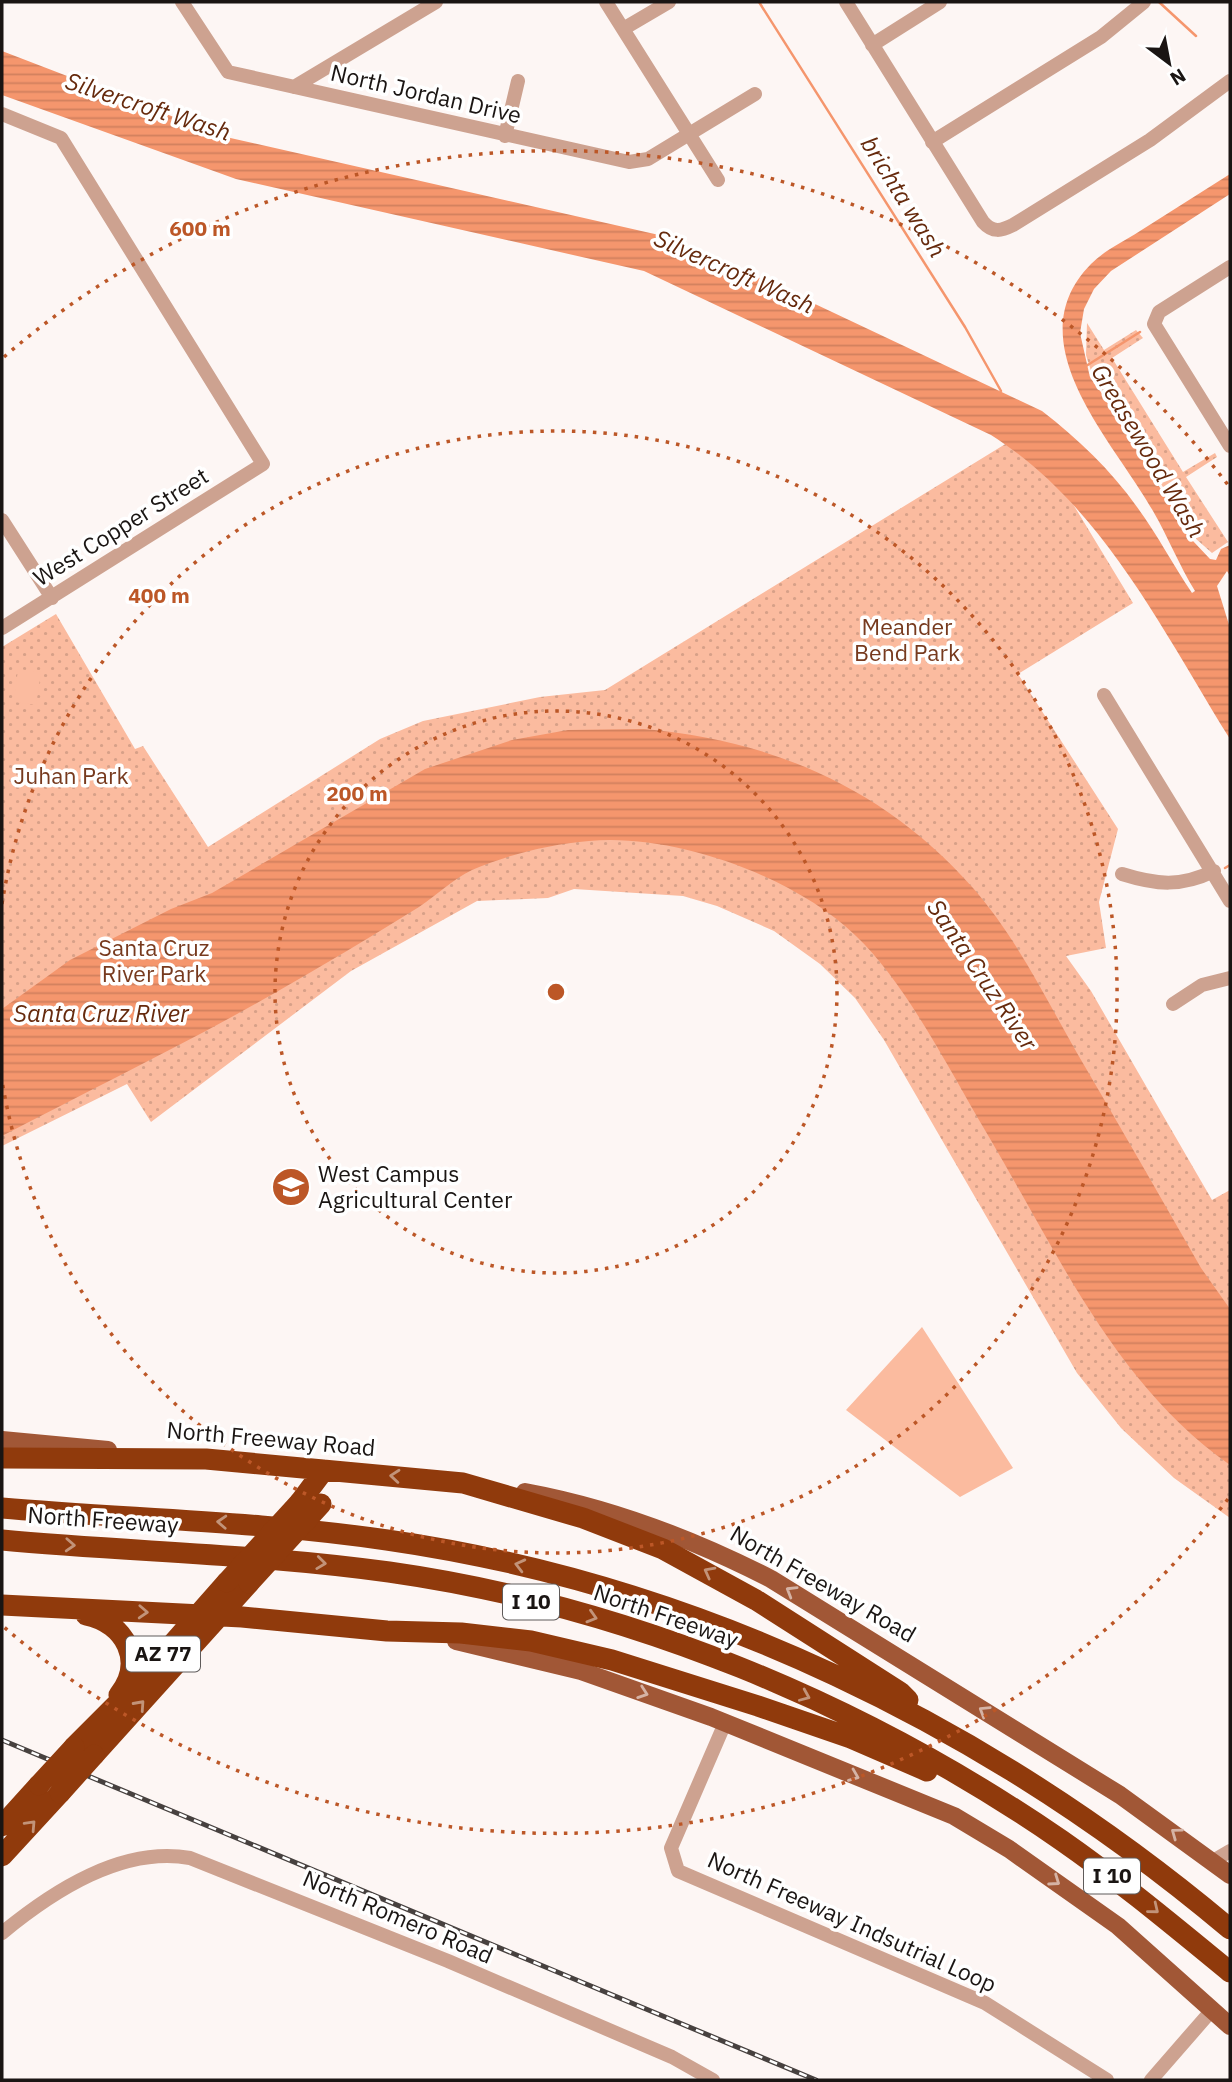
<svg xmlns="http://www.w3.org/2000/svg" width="1232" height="2082" viewBox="0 0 1232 2082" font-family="'IBM Plex Sans',sans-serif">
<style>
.park{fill:url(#park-dots)}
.garden{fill:#fbbb9f}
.water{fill:url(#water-rules)}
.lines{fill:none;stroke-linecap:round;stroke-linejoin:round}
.stream{stroke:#f5966d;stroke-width:2.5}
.minor{stroke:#cda290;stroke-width:14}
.major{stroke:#a15736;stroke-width:18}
.highway{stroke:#903a0c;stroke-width:21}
.rail-casing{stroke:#47413f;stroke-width:5}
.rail{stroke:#fff;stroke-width:2.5;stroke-dasharray:8;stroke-linecap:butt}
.highway-bridge{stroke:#903a0c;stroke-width:21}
.oneway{stroke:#c29379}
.oneway2{stroke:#d5b3a5}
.ring{fill:none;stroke:#bc5727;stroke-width:3.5;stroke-dasharray:3.5 7}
.labels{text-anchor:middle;stroke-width:7;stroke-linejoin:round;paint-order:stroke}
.shield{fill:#fff;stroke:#5f5b5a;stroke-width:2}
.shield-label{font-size:21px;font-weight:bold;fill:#1a1513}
.street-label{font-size:23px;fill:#1a1513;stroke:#fff}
.park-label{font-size:23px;fill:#773a1e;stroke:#fff}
.poi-label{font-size:23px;fill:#1a1513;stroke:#fff;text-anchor:start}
.water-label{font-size:24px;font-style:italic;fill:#662a0d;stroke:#fff}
.centre{fill:#bc5727;stroke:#fff;stroke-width:3.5}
.ring-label{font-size:21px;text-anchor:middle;font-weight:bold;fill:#bc5727;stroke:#fff;stroke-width:7;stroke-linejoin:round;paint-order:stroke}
</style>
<defs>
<pattern id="park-dots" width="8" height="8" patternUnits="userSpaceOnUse" patternTransform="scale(1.75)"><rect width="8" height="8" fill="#fbbb9f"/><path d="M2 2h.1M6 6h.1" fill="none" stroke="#d7a088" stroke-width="1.8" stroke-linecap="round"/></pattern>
<pattern id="water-rules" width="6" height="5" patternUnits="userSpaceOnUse" patternTransform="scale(1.75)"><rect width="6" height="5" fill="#f5966d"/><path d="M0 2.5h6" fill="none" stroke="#d1805e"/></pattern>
</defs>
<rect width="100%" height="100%" fill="#fdf6f4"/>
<!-- park -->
<path class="park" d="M 1087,323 L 1104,350 L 1136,330 L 1143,338 L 1112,358 L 1183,472 L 1215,453 L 1217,457 L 1186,477 L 1228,542 L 1212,553 L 1195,538 L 1092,374 L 1086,355 Z
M 1028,430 L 1133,603 L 1018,674 L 1118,829 L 1099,902 L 1106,948 L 1066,956 L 1091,991 L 1212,1200 L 1230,1190 L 1230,1518 L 1174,1478 L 1121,1428 L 1077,1373 L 884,1040 L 855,998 L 820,964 L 774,931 L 717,906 L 683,896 L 574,889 L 548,898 L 477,901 L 351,971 L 151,1122 L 127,1084 L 2,1146 L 2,647 L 56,614 L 135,749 L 143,746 L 208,847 L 380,739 L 423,721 L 540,697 L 605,690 Z"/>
<!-- garden -->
<path class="garden" d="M 18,669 L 41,672 L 36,705 L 14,702 Z
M 922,1327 L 1013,1468 L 960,1497 L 846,1410 Z"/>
<!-- water -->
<path class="water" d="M 2,51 L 226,137 L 659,235 L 707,253 L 1042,411 C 1078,439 1110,469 1137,507 C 1157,534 1173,565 1192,593 L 1195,591 C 1179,565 1168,537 1153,511 C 1114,441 1014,342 1091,264 C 1105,250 1123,242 1140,231 C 1170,212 1200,193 1230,174 L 1230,194 L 1111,271 L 1094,289 L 1084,309 L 1080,333 L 1089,373 L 1193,541 L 1210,559 L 1216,560 L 1221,549 L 1230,545 L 1230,576 L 1227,571 L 1217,586 L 1230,628 L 1230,739 C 1162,630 1102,505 991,435 L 644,271 L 236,179 L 2,95 Z
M 644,729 C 773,740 886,789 973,888 C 1016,937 1045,997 1077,1053 C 1119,1125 1160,1196 1201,1268 L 1230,1309 L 1230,1465 C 1116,1385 1058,1254 989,1137 C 952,1075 907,984 856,936 C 794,876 674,833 589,841 C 550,844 507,855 472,870 C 453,879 436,896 419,907 C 371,937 322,966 273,994 C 185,1044 92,1089 2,1136 L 2,1009 L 70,960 L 171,909 L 212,893 L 425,769 L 512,740 L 568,730 Z"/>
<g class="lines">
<!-- stream -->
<path class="stream" d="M 759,2 L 965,327 L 1001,391
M 1159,2 L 1196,36
M 1086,366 L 1140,332
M 1225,868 L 1230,865"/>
<!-- minor -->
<path class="minor" d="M 182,2 L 228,72 L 629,162 L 648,159 L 755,94
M 606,2 L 718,180
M 846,2 L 983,222 C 993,233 1001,231 1013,225 L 1150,140 L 1230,81
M 623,29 L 669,2
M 872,45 L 940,2
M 294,87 L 436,2
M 2,114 L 61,138 L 263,464 L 2,628
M 505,136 L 518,81
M 932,142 L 1101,37 L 1144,2
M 1230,267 L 1159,312 L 1154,324 L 1230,446
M 2,520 L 52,598
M 1104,695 L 1230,901
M 1122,874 C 1157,885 1181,887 1214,871
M 1173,1004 L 1202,985 L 1230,978
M 725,1723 L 671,1848 L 678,1871 L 985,2003 L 1107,2080
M 1213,1861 L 1230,1851
M 2,1933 C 53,1891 122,1846 190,1858 L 448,1961 L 672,2057 L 713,2080
M 1151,2080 L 1212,2010"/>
<!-- major -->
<path class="major" d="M 2,1440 L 108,1450
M 525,1492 C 612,1508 693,1539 771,1579 L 1120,1795 L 1230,1875
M 456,1641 L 581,1671 L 711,1717 L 954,1816 L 1009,1849 L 1118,1926 L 1230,2026"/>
<!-- highway -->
<path class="highway" d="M 2,1458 L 206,1459 L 463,1483 L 583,1518 L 663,1549 L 756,1600 L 900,1692 L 908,1700
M 300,1502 L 324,1470
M 2,1508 C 130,1519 259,1521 387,1540 C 700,1585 990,1727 1230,1929
M 2,1540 C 131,1552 260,1554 389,1572 C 628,1606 862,1703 1061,1840 C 1120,1881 1175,1927 1230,1972
M 2,1605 L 242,1617 L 387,1631 L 461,1633 L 531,1641 L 612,1660 L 758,1706 L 851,1738 L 927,1771
M 86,1615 C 126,1623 145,1662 119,1695
M 74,1747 L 138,1683 L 227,1582
M 94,1755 L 249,1583
M 2,1826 L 39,1785
M 2,1856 L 60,1793"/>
<defs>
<path id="rail" d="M 2,1740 L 816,2080"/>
</defs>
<!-- rail casing -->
<use href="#rail" class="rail-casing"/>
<!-- rail -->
<use href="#rail" class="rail"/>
<!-- highway-bridge -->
<path class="highway-bridge" d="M 227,1582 L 300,1502
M 249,1583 L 321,1504
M 39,1785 L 74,1747
M 60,1793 L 94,1755"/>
</g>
<!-- one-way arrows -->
<defs><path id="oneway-chevron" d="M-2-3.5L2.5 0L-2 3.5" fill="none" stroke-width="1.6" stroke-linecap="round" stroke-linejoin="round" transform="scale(1.75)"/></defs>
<g class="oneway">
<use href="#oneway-chevron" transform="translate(395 1476) rotate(-175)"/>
<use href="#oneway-chevron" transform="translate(222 1522) rotate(-177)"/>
<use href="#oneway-chevron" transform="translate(70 1545) rotate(3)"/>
<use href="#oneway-chevron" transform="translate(321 1563) rotate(7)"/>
<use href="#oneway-chevron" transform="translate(520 1565) rotate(-166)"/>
<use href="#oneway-chevron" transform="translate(709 1572) rotate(-152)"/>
<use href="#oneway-chevron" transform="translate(143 1612) rotate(3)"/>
<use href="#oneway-chevron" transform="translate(592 1617) rotate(17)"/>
<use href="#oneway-chevron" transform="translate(805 1696) rotate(23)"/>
<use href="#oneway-chevron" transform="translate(140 1705) rotate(-48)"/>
<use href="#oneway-chevron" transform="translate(31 1825) rotate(-47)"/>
<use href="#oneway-chevron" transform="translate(1154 1909) rotate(39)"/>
</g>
<g class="oneway2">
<use href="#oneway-chevron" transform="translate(791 1591) rotate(-149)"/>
<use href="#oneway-chevron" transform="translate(643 1693) rotate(19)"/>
<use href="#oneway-chevron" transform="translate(984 1711) rotate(-148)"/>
<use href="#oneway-chevron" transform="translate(854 1776) rotate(22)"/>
<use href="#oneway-chevron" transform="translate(1176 1833) rotate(-144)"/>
<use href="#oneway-chevron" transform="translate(1055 1881) rotate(35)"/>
</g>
<!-- distance rings -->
<g class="ring">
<circle cx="556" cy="992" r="281"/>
<path d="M2 904A561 561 0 1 1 2 1080"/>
<path d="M1228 1499A842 842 0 0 1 4 1627M4 357A842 842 0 0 1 1228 485"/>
</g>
<!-- icons -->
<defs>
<symbol id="university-disc" viewBox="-11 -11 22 22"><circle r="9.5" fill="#bc5727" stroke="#fff"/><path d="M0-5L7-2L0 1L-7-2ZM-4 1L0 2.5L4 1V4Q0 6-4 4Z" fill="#fff"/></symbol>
</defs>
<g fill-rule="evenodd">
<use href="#university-disc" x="269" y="1165" width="44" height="44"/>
</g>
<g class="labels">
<!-- shield labels -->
<g class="shield">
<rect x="503" y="1584.5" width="56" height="35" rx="5"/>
<rect x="126" y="1636.5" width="74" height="35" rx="5"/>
<rect x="1084" y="1858.5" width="56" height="35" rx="5"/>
</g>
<g class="shield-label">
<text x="531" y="1609">I 10</text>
<text x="163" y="1661">AZ 77</text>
<text x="1112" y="1883">I 10</text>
</g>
<!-- street labels -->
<g class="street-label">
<text transform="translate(426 94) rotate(13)" y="8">North Jordan Drive</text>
<text transform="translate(121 527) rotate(-32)" y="8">West Copper Street</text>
<text transform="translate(271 1439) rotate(5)" y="8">North Freeway Road</text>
<text transform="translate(103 1520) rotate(4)" y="8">North Freeway</text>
<text transform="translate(823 1584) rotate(30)" y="8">North Freeway Road</text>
<text transform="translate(666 1616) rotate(19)" y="8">North Freeway</text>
<text transform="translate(398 1917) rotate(23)" y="8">North Romero Road</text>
<text transform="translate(852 1922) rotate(24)" y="8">North Freeway Indsutrial Loop</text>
</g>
<!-- park labels -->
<g class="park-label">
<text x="907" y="635">Meander<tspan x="907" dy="26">Bend Park</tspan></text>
<text x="71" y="784">Juhan Park</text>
<text x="154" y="956">Santa Cruz<tspan x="154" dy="26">River Park</tspan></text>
</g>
<!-- poi labels -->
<g class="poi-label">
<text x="318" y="1182">West Campus<tspan x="318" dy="26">Agricultural Center</tspan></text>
</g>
<!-- water labels -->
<g class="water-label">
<text transform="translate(148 107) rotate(18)" y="8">Silvercroft Wash</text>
<text transform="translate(903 197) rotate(58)" y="8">brichta wash</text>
<text transform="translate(734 272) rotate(24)" y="8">Silvercroft Wash</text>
<text transform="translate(1148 451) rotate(59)" y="8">Greasewood Wash</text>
<text transform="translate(982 975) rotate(56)" y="8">Santa Cruz River</text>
<text x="101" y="1022">Santa Cruz River</text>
</g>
</g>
<circle cx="556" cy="992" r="10" class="centre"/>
<g class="ring-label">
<text x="200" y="236">600 m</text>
<text x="159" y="603">400 m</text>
<text x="357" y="801">200 m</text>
</g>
<!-- border -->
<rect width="1232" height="2082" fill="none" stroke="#1a1513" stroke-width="7"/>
<!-- north arrow -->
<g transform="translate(1169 63) rotate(148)" stroke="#ffffff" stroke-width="5" paint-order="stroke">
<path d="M0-5L12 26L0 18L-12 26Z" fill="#1a1513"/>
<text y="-10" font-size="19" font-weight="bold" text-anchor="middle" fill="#1a1513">N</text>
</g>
</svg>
